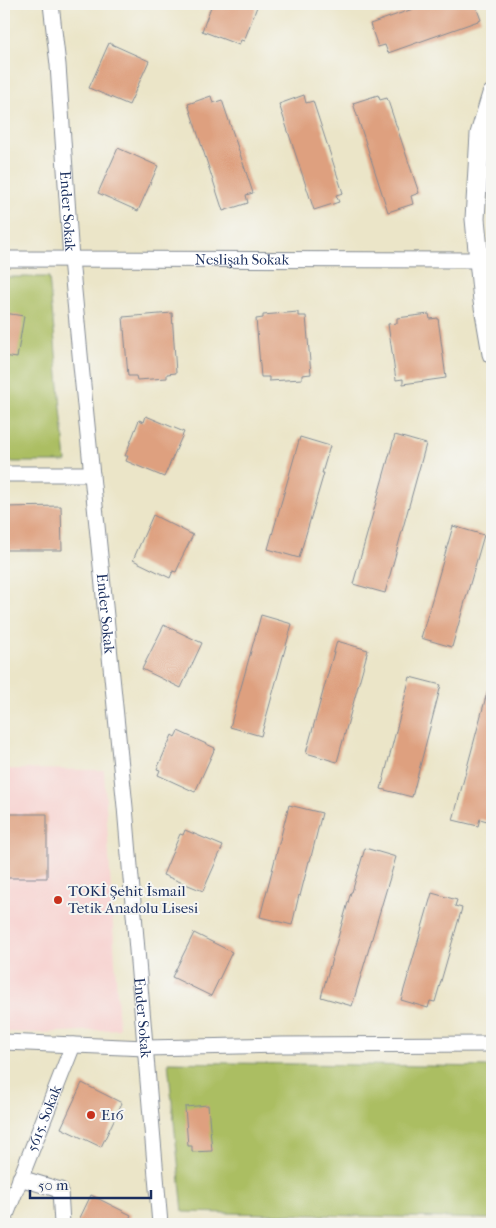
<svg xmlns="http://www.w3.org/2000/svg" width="496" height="1228" viewBox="0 0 496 1228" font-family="'IM FELL French Canon',serif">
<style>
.built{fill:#f7d0ce}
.green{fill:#abbe62;stroke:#637660}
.building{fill:#dea07f}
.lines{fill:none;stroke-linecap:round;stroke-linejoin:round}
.minor-casing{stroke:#838a93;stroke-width:17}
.tertiary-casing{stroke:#838a93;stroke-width:21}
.minor{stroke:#fff;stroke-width:15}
.tertiary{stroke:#fff;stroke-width:19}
.poi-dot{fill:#c8321e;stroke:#f6f6f2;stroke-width:2}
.labels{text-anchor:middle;stroke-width:4;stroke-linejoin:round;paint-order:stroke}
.street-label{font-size:15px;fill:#1b2f5e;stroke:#f6f6f2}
.poi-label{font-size:15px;fill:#1b2f5e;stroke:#f6f6f2;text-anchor:start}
</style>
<rect width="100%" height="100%" fill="#f6f6f2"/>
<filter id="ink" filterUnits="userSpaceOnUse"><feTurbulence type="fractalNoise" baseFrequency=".02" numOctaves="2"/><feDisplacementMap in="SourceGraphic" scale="10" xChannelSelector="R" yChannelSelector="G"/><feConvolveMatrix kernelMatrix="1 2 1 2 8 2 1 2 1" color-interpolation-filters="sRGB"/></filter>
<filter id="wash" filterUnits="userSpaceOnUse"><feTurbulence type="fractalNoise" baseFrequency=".0096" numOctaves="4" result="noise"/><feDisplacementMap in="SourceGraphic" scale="20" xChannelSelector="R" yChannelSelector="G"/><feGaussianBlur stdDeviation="1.12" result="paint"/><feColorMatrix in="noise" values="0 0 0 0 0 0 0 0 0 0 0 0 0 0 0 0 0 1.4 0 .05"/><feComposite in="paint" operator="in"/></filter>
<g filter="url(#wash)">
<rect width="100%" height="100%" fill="#ebe5c8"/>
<!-- built -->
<path class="built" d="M 4,769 L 104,770 L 119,1029 L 41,1033 L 4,1032 Z"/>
<!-- green -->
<path class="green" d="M 4,277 L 49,277 L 66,462 L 4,462 Z
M 168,1062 L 492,1067 L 492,1219 L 183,1212 Z"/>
<g id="blocks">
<!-- building -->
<path class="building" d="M 212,4 L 258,4 L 244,41 L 241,40 L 239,45 L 202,31 Z
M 427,4 L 475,4 L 481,20 L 388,53 L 385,45 L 378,47 L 370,24 Z
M 109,43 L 149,61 L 129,105 L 89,88 Z
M 304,95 L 306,103 L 313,101 L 343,193 L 336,195 L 339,202 L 314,210 L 279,104 Z
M 378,95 L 380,100 L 387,98 L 419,193 L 411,196 L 413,204 L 388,212 L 353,103 Z
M 211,96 L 213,103 L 222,100 L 253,193 L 246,195 L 248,203 L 223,211 L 188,104 Z
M 118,148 L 158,166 L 138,211 L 98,193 Z
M 298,312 L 298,316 L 306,316 L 311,374 L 302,375 L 302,379 L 269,381 L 269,377 L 261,377 L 256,319 L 263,318 L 263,315 Z
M 4,313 L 24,316 L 17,358 L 4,356 Z
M 172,313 L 176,373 L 167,374 L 167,378 L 137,380 L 136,376 L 128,376 L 123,317 Z
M 429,314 L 430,319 L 438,318 L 446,378 L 403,384 L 403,379 L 396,380 L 388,324 L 397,323 L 397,318 Z
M 146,416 L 184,432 L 164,477 L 126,461 L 128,456 L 125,456 L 139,420 L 144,422 Z
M 395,435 L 426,444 L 385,593 L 353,584 Z
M 300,437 L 330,446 L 322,473 L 324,473 L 299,558 L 268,549 Z
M 61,506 L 62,550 L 4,550 L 4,507 Z
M 153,515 L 193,535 L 180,561 L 181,561 L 176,572 L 173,571 L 170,578 L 133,560 Z
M 453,526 L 484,535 L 452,647 L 421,638 Z
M 261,615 L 292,624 L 261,736 L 230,727 Z
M 164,625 L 202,643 L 181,688 L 142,669 Z
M 337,641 L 368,650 L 337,762 L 306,753 Z
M 410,677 L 441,685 L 412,797 L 381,789 Z
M 488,689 L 492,689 L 492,800 L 487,821 L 480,819 L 478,826 L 453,820 Z
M 178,731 L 215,748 L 195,792 L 158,775 L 160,770 L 157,769 L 172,735 L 175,737 Z
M 289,805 L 322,813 L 310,861 L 309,861 L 300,896 L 299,895 L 292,925 L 260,917 Z
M 4,814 L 47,814 L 47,878 L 4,878 Z
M 185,830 L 223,846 L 203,891 L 163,875 L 180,834 L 183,835 Z
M 365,848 L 396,857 L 352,1006 L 321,997 L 351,892 L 352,892 Z
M 432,893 L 457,900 L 455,906 L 462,908 L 435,1002 L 430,1001 L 428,1008 L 401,1000 Z
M 194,933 L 232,952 L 211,996 L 172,977 Z
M 82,1083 L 122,1103 L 101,1147 L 61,1128 Z
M 208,1105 L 212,1151 L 192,1152 L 192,1146 L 188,1146 L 185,1107 Z
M 91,1195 L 131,1215 L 127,1224 L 77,1224 Z"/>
</g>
</g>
<g filter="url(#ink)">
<use href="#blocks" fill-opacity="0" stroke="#838a93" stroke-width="1"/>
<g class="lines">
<defs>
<g id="minor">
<path id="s1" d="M 51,4 L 58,65 L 71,259 L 81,365 L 125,807 L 160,1224"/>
<path id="s2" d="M 4,259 L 479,260"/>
<path d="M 4,474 L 92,474"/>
<path d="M 4,1042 L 146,1048 L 281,1045 L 492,1044"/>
<path d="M 20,1178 L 60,1190 L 62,1224"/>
<path id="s3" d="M 4,1220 L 73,1045"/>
</g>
<path id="tertiary" d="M 492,94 L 480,134 L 475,219 L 483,301 L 492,354"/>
</defs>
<!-- minor casing -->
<use href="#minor" class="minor-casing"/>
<!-- tertiary casing -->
<use href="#tertiary" class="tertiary-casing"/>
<!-- minor -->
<use href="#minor" class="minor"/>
<!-- tertiary -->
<use href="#tertiary" class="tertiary"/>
</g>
</g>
<!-- markers -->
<g class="poi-dot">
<circle cx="58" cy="900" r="5"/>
<circle cx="91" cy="1115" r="5"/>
</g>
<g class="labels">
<!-- street labels -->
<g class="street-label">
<text dy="5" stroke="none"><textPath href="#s1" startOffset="208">Ender Sokak</textPath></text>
<text dy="5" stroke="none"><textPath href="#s2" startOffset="238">Neslişah Sokak</textPath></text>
<text dy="5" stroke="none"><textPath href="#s1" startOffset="612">Ender Sokak</textPath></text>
<text dy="5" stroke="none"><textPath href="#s1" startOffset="1018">Ender Sokak</textPath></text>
<text dy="5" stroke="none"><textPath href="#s3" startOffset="109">5615. Sokak</textPath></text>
</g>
<!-- poi labels -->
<g class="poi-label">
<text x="68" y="896">TOKİ Şehit İsmail<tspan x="68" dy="17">Tetik Anadolu Lisesi</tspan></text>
<text x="101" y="1120">E16</text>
</g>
</g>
<!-- margin -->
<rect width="496" height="1228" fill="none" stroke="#f6f6f2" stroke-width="20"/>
<!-- scale -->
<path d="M30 1190v8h121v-8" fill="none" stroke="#1b2f5e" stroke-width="2.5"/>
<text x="38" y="1190" font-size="15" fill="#1b2f5e" stroke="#f6f6f2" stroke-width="4" paint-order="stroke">50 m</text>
</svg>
